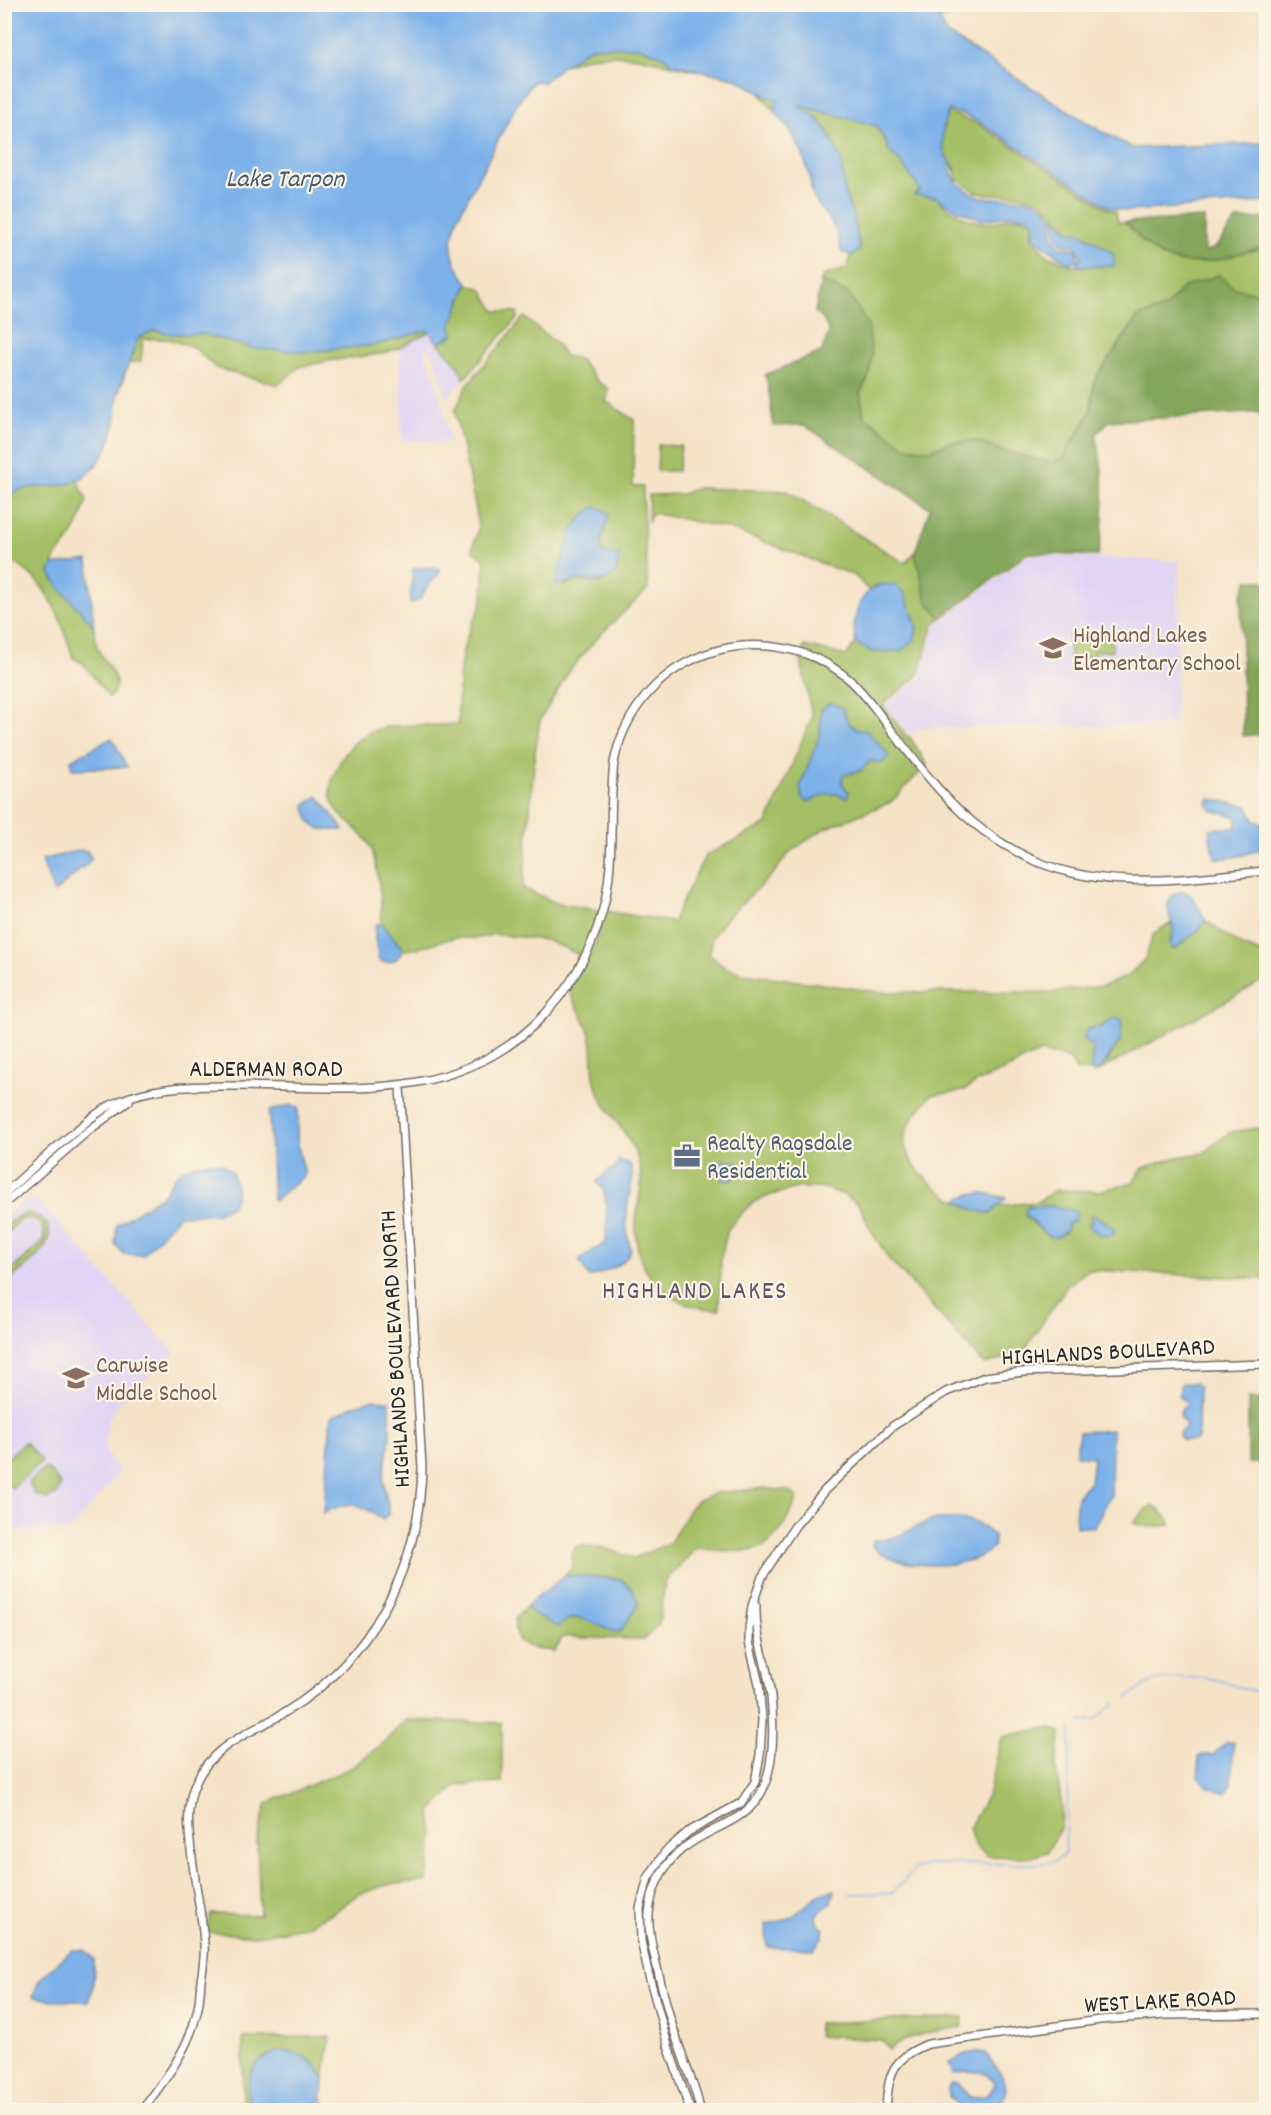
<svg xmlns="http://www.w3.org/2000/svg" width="1271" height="2115" viewBox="0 0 1271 2115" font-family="Dekko,sans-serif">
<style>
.built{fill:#e0d4f4}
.green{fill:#a4bf65;stroke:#687548;stroke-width:1.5;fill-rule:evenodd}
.forest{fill:#83a65a;stroke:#576842;stroke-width:1.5}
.water{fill:#7bb1ea;stroke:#536e8a;stroke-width:1.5}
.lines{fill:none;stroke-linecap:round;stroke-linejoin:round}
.stream{stroke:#7bb1ea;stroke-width:1.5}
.minor-casing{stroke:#726b62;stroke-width:10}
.minor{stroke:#fff;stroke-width:7}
.labels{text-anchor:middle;stroke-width:4.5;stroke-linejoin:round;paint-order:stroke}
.education-label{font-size:24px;fill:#785e54;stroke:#fcf5e5;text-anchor:start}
.street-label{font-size:24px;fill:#2b2b2b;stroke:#fcf5e5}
.service-label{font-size:24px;fill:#4e5e75;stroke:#fcf5e5;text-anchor:start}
.water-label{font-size:26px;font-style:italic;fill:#475a6e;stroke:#fcf5e5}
.neighbourhood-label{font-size:26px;letter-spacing:1.5px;fill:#61536a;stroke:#fcf5e5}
</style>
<rect width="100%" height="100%" fill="#fcf5e5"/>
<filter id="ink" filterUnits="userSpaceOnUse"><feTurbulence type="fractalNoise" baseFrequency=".0167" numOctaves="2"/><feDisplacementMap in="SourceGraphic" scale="12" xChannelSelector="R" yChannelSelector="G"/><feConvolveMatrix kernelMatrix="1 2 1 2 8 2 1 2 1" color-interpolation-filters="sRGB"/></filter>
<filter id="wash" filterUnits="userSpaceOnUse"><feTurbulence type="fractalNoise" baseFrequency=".008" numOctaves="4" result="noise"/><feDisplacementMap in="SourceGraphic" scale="24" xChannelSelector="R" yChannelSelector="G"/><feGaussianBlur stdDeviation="1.35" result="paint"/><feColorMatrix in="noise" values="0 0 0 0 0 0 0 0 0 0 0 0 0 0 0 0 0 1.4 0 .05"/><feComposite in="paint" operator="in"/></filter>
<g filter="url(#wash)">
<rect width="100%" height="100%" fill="#f5e3c8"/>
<!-- built -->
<path class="built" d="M 429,332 L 457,364 L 464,379 L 447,398 L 433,354 L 429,348 L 424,350 L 436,381 L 450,442 L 402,440 L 400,347 Z
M 1029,555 L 1179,561 L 1175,725 L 919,728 L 909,735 L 886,705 L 920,677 L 936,624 Z
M 25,1199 L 29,1199 L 40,1203 L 175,1353 L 120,1402 L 108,1419 L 105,1443 L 108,1456 L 120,1472 L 70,1530 L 5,1531 L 5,1216 Z"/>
<!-- green -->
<path class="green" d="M 630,42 L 869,116 L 922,184 L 920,191 L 915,194 L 941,193 L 939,199 C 946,211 972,222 986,223 C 1001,223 1018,210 1032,223 L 1032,239 L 1049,257 C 1057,256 1062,264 1070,265 C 1084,268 1100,266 1114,266 L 1082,233 L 1070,232 L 1049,209 L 1039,200 L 1019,195 L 986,194 L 976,192 L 957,179 L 955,168 L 942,155 L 941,128 L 947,111 L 980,125 L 1108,209 L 1116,211 L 1118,222 L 1125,222 L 1140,237 L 1199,262 L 1266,248 L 1266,294 L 1234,288 L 1184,287 L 1165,308 L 1138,317 L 1095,379 L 1090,413 L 1063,458 L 1052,463 L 999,450 L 976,441 L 950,442 L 930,450 L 906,447 L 864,416 L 860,393 L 869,376 L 849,294 L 821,281 L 822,276 L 847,269 L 851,256 L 860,249 L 854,218 L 845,195 L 841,160 L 826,129 L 816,117 L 780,96 L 774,111 L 750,81 L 706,71 L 692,70 L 639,57 L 614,55 L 588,57 L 567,64 L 538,76 L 531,85 L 532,71 C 567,55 590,44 630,42 Z
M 468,284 L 482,289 L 495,311 L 517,312 L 518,317 L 464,379 L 457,364 L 438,343 L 453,335 L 451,325 Z
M 524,317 L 556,343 L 565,356 L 579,359 L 597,381 L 609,389 L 606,401 L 634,420 L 633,486 L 643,487 C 642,521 647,555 648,589 L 600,635 L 570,670 L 540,720 L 535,753 L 523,888 L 558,904 L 600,910 L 588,944 L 570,977 L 578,954 L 545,940 L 493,934 C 480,941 468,937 455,938 C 437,940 422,950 403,950 C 397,942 388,934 383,925 C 380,920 381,907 381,899 C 379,884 377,864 372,850 C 364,829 340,821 332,801 C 327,790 333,776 338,766 C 366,712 408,729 458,724 C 458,694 458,659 469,631 C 472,621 480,612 482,602 C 485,588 483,574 485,560 L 472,550 L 478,529 L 476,509 L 455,411 L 467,385 ZM 609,515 L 601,541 L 602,553 L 611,555 L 616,574 L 601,583 L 576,580 L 566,585 Z
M 425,325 L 429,332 L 399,348 L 381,354 L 328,361 L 299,367 L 278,385 L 216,368 L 193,347 L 178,342 L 167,339 L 143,339 L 141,361 L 127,364 L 123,381 L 113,405 L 120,327 Z
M 658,445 L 681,446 L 678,471 L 657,471 Z
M 77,479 L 87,500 L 81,518 L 69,541 L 57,555 L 50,573 C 62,592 83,607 92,624 C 96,631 94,640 97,647 C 102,661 128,683 109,697 L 83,663 L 73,658 C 62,619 45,573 5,559 L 5,484 Z
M 697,488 L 787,491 L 905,563 L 915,552 L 927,601 L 941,618 L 934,624 L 918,676 L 884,703 L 884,706 L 907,737 L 910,737 L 927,765 L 924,767 L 867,694 L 803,651 L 804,646 L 846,656 L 856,643 L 871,652 L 917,629 L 914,618 L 877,585 L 869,591 L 855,576 L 730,529 L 653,513 L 648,521 L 649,495 L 683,494 Z
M 1084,633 L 1112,634 L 1112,651 L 1094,651 L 1094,657 L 1070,658 L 1069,635 Z
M 802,656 C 817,663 833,670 846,681 C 873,703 899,744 920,772 L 891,802 L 824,829 L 790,852 L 773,874 L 725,919 L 712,937 L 709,954 L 724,967 L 742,973 L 880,992 L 1053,992 L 1104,986 L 1128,976 L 1145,959 L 1154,933 L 1171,923 L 1174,930 L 1170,941 L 1174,949 L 1200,929 L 1206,921 L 1242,946 L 1266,955 L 1266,979 L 1095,1073 L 1108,1061 L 1115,1046 L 1120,1042 L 1120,1019 L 1115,1018 L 1101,1027 L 1089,1028 L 1084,1039 L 1093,1047 L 1091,1071 L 1076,1070 L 1070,1059 L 1041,1052 L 1025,1059 L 1014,1066 L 977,1082 L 963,1091 L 931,1095 C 922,1107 906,1122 905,1139 C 902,1170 963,1213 991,1213 L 998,1206 L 1037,1202 L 1056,1190 L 1100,1191 L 1133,1182 L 1143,1168 L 1178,1157 L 1203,1153 L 1230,1132 L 1266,1127 L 1266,1279 L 1088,1270 L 1067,1286 L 1021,1355 L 984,1364 L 889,1259 L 870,1229 L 860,1206 L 844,1195 L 825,1188 L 797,1188 L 771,1195 L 754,1202 L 741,1214 L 728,1229 L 721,1257 L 719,1310 C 669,1307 633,1276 636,1223 C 637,1199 646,1184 638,1160 C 630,1133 606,1114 597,1088 C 590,1071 595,1052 590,1034 C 585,1018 574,1005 569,989 L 594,946 L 606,911 L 672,922 L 705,856 L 767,824 L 812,717 L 801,660 ZM 1053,1206 L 1058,1207 L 1075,1220 L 1068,1224 L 1065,1232 L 1058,1237 L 1048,1236 L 1026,1217 L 1029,1207 ZM 1093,1215 L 1109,1224 L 1114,1233 L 1112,1235 C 1101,1239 1097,1232 1091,1223 Z
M 29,1213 C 37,1215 44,1218 48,1226 C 57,1247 19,1271 5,1284 L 5,1269 L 15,1267 L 43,1241 C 46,1229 39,1215 24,1219 C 17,1221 10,1230 5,1235 L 5,1227 C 12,1221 18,1214 29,1213 Z
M 25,1442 L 42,1461 L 12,1488 L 5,1480 L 5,1460 Z
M 44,1469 L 48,1469 L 59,1482 L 60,1486 L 57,1494 L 47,1499 L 36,1495 L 30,1486 L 30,1481 Z
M 764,1488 L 788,1491 L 798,1497 C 790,1515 780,1538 762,1547 C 747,1555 712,1550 696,1548 L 665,1582 L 659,1624 L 644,1639 L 582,1638 L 566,1636 L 562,1638 L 554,1651 L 534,1649 L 519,1641 L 515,1629 L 515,1619 L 527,1606 C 535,1615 553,1621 566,1620 C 573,1619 578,1617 585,1619 C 599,1622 605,1632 620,1632 L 639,1603 L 631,1588 L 621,1579 L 564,1575 L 573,1567 L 571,1553 L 577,1546 C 601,1544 612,1551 634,1558 L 670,1543 L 690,1508 L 698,1500 L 716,1493 Z
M 1153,1505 L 1168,1518 L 1171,1525 L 1150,1527 L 1133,1523 L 1147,1508 Z
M 406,1720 L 502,1723 L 502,1783 L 457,1785 L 431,1811 L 433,1834 L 427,1881 L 386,1885 L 357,1895 L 336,1911 L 304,1927 L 256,1936 L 206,1932 L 211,1914 L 260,1915 L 257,1839 L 267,1803 L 351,1768 L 384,1742 Z
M 1049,1727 L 1061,1732 L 1056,1767 L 1062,1808 L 1061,1827 L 1047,1852 L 1031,1857 L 987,1856 L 974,1844 L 969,1828 L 989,1792 L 1002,1737 Z
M 963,2017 L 962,2027 C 936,2031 911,2033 889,2050 L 881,2040 L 818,2036 L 818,2023 Z
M 330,2037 L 324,2081 C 323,2073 314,2062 306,2059 L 254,2068 C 246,2082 247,2095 250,2110 L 243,2110 L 243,2038 Z"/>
<!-- forest -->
<path class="forest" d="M 1204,218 L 1204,252 L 1215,248 L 1236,220 L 1266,218 L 1266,248 C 1253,248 1239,254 1226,258 C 1205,263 1178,266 1158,254 C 1145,246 1135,232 1125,222 Z
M 1218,275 L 1234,288 L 1266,294 L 1266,412 L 1109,421 L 1096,435 C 1105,476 1107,514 1098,556 L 1028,553 L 941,618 L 927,601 L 915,552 L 930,508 L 804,425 L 774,426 C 770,409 771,391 765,375 L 821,352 L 829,332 L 823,319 L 815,312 L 821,281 L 849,294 L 868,325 L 872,355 L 869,376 L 860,393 L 864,416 L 906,447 L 930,450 L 950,442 L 976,441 L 999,450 L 1052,463 L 1063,458 L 1090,413 L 1095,379 L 1138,317 L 1165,308 L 1184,287 Z
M 1248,580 L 1264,581 L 1266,587 L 1266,734 L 1243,736 L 1241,596 Z
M 1248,1399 L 1266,1399 L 1266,1425 L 1259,1429 L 1262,1447 L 1266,1449 L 1266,1463 L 1248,1463 Z"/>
<!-- water -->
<path class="water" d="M 5,4 L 933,5 L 948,17 L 939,18 L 947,34 L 1102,132 L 1133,148 L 1266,143 L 1266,202 L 1127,211 L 1109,207 L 981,123 L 965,115 L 949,110 C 943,122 940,143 946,156 C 948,160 952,163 955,168 L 955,171 L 950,163 L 948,164 C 952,171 953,179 959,184 C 964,188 970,192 975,195 C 1001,205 1036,186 1053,218 C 1054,228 1050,241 1062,247 C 1067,249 1072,247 1077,250 L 1078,260 L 1070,263 L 1065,261 L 1034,238 L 1034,223 L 1029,217 L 1012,215 L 983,220 L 955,209 L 936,197 L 914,195 L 920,190 L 902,164 L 889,151 L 886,142 L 876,126 L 798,105 L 816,117 L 826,128 L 841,160 L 845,195 L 854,218 L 860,250 L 851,256 L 841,251 C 838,220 822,217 812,193 C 810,188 811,181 809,175 C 803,149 792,130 774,111 L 778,99 L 766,96 L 735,78 L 673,64 L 661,55 L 638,47 L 591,47 L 565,64 L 543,82 L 534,81 L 531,84 L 517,104 L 458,217 C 448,246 449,258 468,283 L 451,325 L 453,335 L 438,343 L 428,330 L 376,345 L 304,352 L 256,349 L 203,334 L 170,334 L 155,330 L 138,338 C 132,356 124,373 119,391 C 116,401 117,412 115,423 C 112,447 94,476 70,483 C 50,490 21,482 5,499 Z
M 1055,216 L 1070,232 L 1082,233 L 1114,254 L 1114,266 L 1074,266 L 1081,260 L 1080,252 L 1075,246 C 1050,244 1059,235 1055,216 Z
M 596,507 L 604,510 L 609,515 L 601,541 L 602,553 L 619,555 L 616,574 C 598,586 598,579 579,580 C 570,581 567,585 556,585 C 562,559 569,519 596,507 Z
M 88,560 L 94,630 L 93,625 L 59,587 L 50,573 L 53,565 Z
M 433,567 L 440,569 L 440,572 L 426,589 L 419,600 L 410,603 L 413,569 Z
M 884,584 L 895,585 L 904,592 L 914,618 L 917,629 L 914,640 L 901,651 L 871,652 L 856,643 C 851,622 858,588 884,584 Z
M 829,703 L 835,704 L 843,709 C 847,723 852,731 867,731 L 888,754 L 888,757 L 882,763 L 871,761 L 860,771 L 843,775 L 842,784 L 849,792 L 847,798 L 836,794 L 826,794 L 808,802 L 802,798 L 800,787 L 820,734 L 821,710 Z
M 112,738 L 127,767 L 72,769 L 71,760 Z
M 318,796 L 344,830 C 322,831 308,831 305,805 Z
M 1210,799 L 1247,806 L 1255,821 L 1262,824 L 1266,822 L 1266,847 C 1251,853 1231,860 1215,858 L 1210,837 L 1210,829 L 1236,827 L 1238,821 L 1235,816 L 1211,810 L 1208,804 Z
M 79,850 L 87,851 L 92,859 L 54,893 L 42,860 Z
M 1184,891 L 1193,897 L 1206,921 L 1200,929 L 1174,949 L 1170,947 C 1170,941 1175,933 1173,927 C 1169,913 1160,895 1184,891 Z
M 378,923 L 383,926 L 402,948 C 402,959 389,965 379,961 L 375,938 L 375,926 Z
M 1115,1017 L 1121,1019 L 1122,1022 L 1120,1042 C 1109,1052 1108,1066 1093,1073 L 1091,1069 L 1093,1047 L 1084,1039 L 1087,1029 L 1101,1027 Z
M 291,1105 L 298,1107 C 299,1116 298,1123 297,1132 C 296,1146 302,1161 305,1175 L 273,1201 L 269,1111 Z
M 618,1160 L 630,1164 C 635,1179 630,1187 628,1202 C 625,1219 626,1234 631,1250 C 623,1267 607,1271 589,1277 L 579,1260 L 606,1242 L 607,1212 L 604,1190 L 596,1182 L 609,1171 L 616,1168 Z
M 718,1161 L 738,1162 L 738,1169 L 733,1169 L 733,1180 L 723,1180 L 723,1169 L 718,1169 Z
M 211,1162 L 222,1164 L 232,1172 L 237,1192 L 232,1205 L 216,1214 L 179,1215 L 143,1255 L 124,1254 L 115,1244 L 117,1225 L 163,1195 C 167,1191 168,1187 171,1182 C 180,1167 194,1164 211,1162 Z
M 984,1193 L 1006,1198 L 991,1213 C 978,1213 968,1208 957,1200 L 971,1194 Z
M 1053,1206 L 1076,1211 L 1075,1220 L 1068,1224 L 1065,1232 L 1054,1238 L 1048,1236 L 1025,1214 L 1026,1209 L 1029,1207 Z
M 1093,1215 L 1109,1224 L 1114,1229 L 1114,1233 L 1113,1235 C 1102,1238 1095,1233 1089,1225 L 1092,1220 L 1090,1216 Z
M 1182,1383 L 1195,1383 L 1199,1387 L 1198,1438 L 1196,1441 L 1183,1440 L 1179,1436 L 1180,1432 L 1186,1428 L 1185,1423 L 1180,1416 L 1181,1409 L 1187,1404 L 1186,1401 L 1180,1397 L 1180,1387 Z
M 372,1400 L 390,1401 L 390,1438 L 383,1478 L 389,1513 L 383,1520 C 359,1503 351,1499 324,1513 L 331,1417 L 355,1405 Z
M 1112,1430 L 1111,1495 L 1094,1527 L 1076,1527 C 1075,1510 1074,1493 1090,1483 L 1093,1457 L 1076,1455 L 1079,1432 Z
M 938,1519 C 950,1519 966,1517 978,1524 C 984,1527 987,1532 994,1535 L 994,1546 C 975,1571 891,1572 872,1545 L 874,1540 C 899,1542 915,1523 938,1519 Z
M 564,1575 L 621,1579 L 631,1588 L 639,1603 L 620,1632 C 597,1632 580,1604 558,1627 L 534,1614 L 527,1606 C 538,1594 553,1588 564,1575 Z
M 1227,1742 L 1233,1742 L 1232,1782 L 1226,1793 L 1209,1787 L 1199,1778 L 1198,1757 L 1203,1755 L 1213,1755 Z
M 835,1890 L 830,1904 L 816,1915 L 817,1923 L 824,1928 L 822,1938 L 814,1949 L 767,1947 L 766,1924 C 776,1922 785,1921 794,1915 C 811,1904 812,1894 835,1890 Z
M 72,1950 L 85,1950 L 94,1959 L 93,1989 L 88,2001 L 58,2001 L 33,1997 L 39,1980 Z
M 282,2051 C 306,2053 333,2071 321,2097 L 324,2101 L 316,2103 L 307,2110 L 250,2110 C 244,2082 250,2056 282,2051 Z
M 978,2052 L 985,2053 C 999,2072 1018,2088 995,2108 L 962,2108 L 948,2095 L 947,2089 L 951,2083 L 957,2083 L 970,2097 C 984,2096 990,2097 995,2083 L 986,2073 L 966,2071 L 954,2074 L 948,2063 L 965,2054 Z"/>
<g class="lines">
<!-- stream -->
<path class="stream" d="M 1128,1697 C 1136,1692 1143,1685 1152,1682 C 1167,1677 1202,1676 1217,1680 C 1234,1685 1249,1692 1266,1693
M 1081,1722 L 1095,1720 L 1115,1703
M 850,1894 L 892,1893 L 916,1868 L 931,1864 L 1030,1864 C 1043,1863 1057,1864 1065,1853 L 1071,1726"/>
</g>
</g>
<g filter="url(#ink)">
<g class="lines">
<defs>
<path id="minor" d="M 4,1194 C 26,1174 49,1153 72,1134 C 86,1122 100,1110 117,1102 C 151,1087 187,1086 224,1086 C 334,1085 446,1108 535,1024 C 567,993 590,955 602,913 C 616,864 608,813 614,763 C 622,720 650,681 690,661 C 741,635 807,642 851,681 C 864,693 875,708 886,723 C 905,748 924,774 946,797 C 969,822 995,841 1025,856 C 1101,894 1186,878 1266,871
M 4,1204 L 88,1131 L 129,1101
M 142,2110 C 165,2080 189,2049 197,2012 C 200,2002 200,1991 201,1980 C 203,1969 205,1956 204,1944 C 203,1920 197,1896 194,1872 C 190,1842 183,1810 196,1782 C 214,1742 253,1733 287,1711 C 372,1659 420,1566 422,1467 L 400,1086
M 690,2110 L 669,2049 L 649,1976 L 641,1941 L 640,1908 L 648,1878 L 665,1852 L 688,1832 L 741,1803 L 755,1782 L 760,1755 L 762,1719 L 759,1684 L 749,1642 L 749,1629 L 752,1606 L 762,1577 L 795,1526 L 825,1490 L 893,1426 L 946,1392 L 985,1377 L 1023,1372 L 1266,1364
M 700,2110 C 697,2091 688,2073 682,2054 C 671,2025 663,1993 656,1963 C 652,1946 648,1930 649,1914 C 651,1885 667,1857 692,1842 C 716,1826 750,1819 763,1789 C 777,1756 774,1702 766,1668 C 761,1647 755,1628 756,1606
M 886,2110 C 888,2074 892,2058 928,2044 L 1100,2020 L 1166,2015 L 1266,2014"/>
</defs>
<!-- minor casing -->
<use href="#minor" class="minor-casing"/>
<!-- minor -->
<use href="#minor" class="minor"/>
</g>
</g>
<!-- icons -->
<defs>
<symbol id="school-bare" viewBox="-9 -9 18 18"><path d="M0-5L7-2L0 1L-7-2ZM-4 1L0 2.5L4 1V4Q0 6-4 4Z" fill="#8d6e63" stroke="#fcf5e5" stroke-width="2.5" paint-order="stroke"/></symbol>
<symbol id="office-bare" viewBox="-9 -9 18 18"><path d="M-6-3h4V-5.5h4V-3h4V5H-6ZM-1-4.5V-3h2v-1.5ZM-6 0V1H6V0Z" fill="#5c6f8a" stroke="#fcf5e5" stroke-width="2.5" paint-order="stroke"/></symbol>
</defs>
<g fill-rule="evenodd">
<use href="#school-bare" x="1034" y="629" width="38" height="38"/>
<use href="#office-bare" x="668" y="1137" width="38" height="38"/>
<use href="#school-bare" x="57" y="1359" width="38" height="38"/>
</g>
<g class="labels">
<!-- education labels -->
<g class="education-label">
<text x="1073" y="642">Highland Lakes<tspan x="1073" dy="28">Elementary School</tspan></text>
<text x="96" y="1372">Carwise<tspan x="96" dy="28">Middle School</tspan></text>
</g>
<!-- street labels -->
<g class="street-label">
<text x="266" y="1076">ALDERMAN ROAD</text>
<text transform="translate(394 1349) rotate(-93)" y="8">HIGHLANDS BOULEVARD NORTH</text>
<text transform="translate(1108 1351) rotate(-3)" y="8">HIGHLANDS BOULEVARD</text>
<text transform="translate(1160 2000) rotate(-3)" y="8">WEST LAKE ROAD</text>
</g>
<!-- service labels -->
<g class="service-label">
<text x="707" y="1150">Realty Ragsdale<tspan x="707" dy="28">Residential</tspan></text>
</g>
<!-- water labels -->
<g class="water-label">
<text x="285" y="186">Lake Tarpon</text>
</g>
<!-- neighbourhood labels -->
<g class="neighbourhood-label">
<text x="695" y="1298">HIGHLAND LAKES</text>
</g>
</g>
<!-- margin -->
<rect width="1271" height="2115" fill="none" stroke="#fcf5e5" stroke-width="24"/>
</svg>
